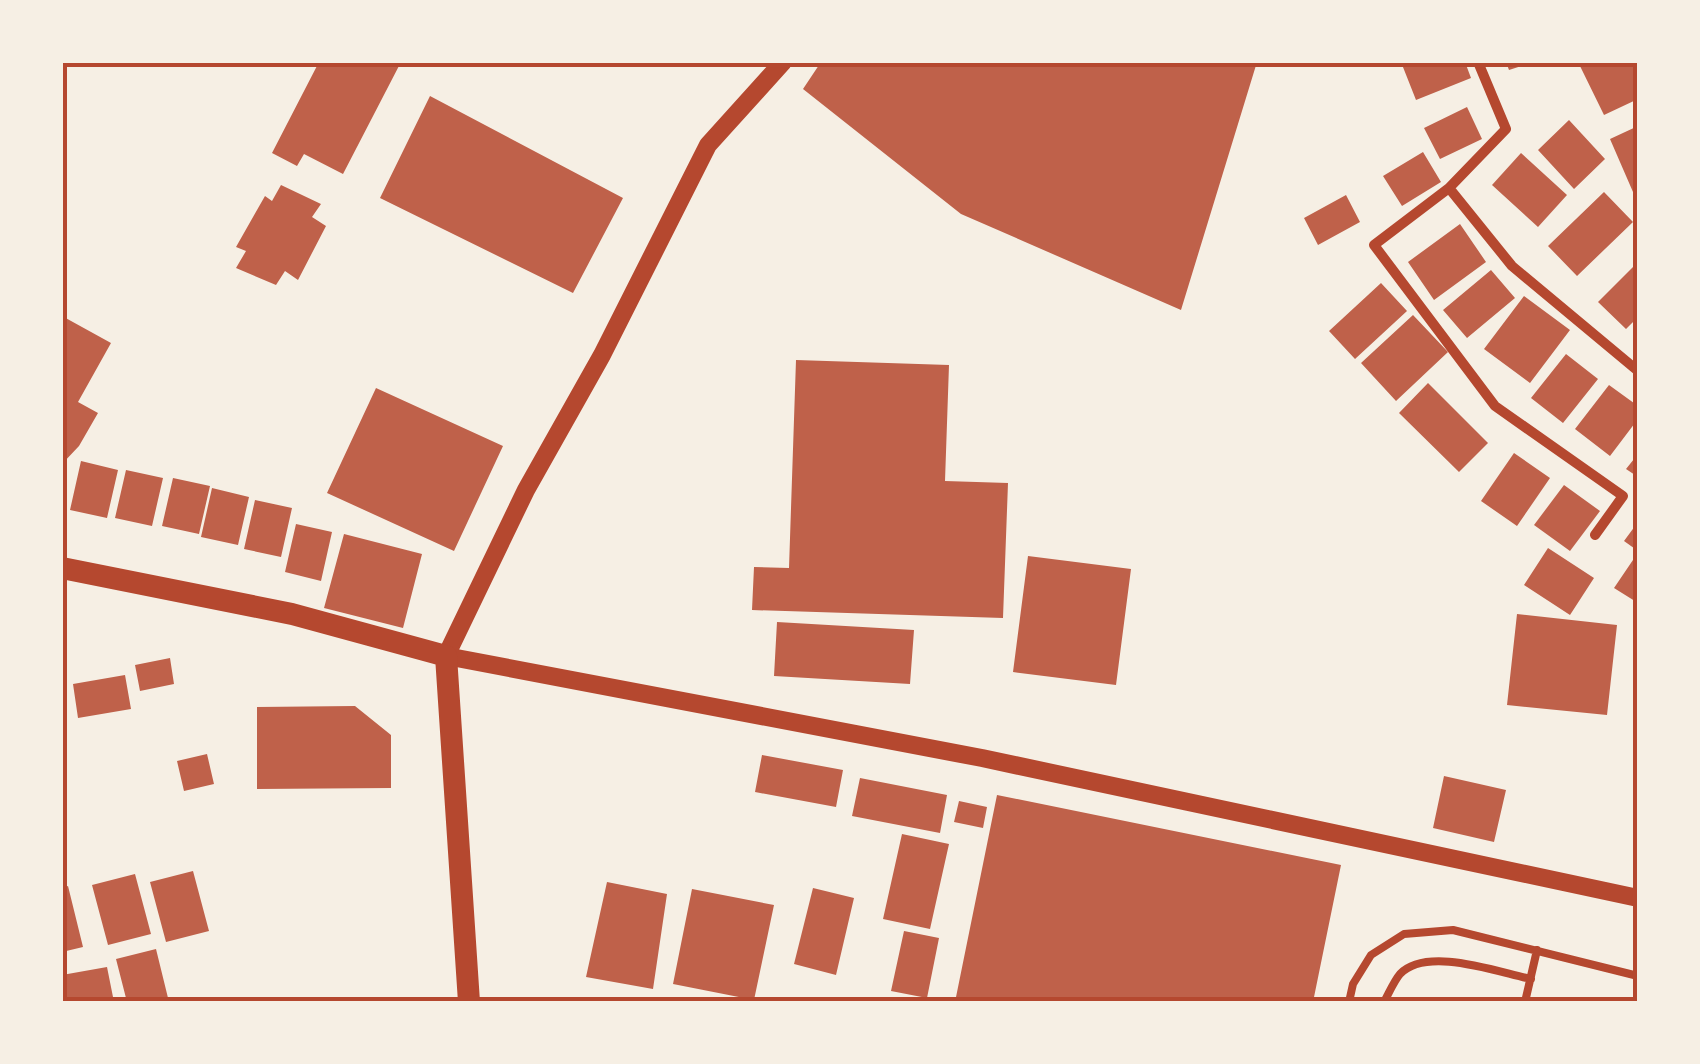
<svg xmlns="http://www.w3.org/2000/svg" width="1700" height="1064" viewBox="0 0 1700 1064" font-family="'Nunito Sans',sans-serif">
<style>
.building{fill:#bf614a}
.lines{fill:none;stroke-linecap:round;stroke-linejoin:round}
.service{stroke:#b5482f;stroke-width:8}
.minor{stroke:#b5482f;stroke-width:10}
.tertiary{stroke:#b5482f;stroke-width:18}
.primary{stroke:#b5482f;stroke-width:22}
.neatline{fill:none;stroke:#b5482f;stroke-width:4}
</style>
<rect width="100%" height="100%" fill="#f6efe4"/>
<!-- building -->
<path class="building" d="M 319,62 L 401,62 L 343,174 L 304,154 L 297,166 L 272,153 Z
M 821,62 L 1257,62 L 1181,310 L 961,214 L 803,89 Z
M 1401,62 L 1465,62 L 1471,78 L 1416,100 Z
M 1506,62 L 1531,62 L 1531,63 L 1509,70 Z
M 1587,62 L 1638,62 L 1638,99 L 1604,115 L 1580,66 Z
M 430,96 L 623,198 L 573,293 L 380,198 Z
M 1467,107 L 1482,139 L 1440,159 L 1424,128 Z
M 1569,120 L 1605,159 L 1574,189 L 1538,150 Z
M 1638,126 L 1638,190 L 1633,192 L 1610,139 Z
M 1423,152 L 1441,182 L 1402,206 L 1383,176 Z
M 1521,153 L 1567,195 L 1538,227 L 1492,185 Z
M 281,185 L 321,204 L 312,217 L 326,226 L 298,280 L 285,271 L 276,285 L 236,268 L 246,251 L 236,247 L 265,196 L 272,201 Z
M 1604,192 L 1633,222 L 1577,276 L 1548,246 Z
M 1346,195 L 1360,222 L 1318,245 L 1304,218 Z
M 1460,224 L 1486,262 L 1434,300 L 1408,262 Z
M 1638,262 L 1638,317 L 1626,329 L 1598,302 Z
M 1491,270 L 1515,298 L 1467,338 L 1443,310 Z
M 1381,283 L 1407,311 L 1355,359 L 1329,331 Z
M 1524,296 L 1570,330 L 1530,383 L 1484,349 Z
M 1413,315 L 1448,352 L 1396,401 L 1361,363 Z
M 62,316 L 111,343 L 78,402 L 98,413 L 79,446 L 62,464 Z
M 1566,354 L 1598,379 L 1563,423 L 1531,398 Z
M 796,360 L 949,365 L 945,481 L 1008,483 L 1003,618 L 752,610 L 754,567 L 789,568 Z
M 1428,383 L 1488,443 L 1459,472 L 1399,413 Z
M 1609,385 L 1638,406 L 1638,419 L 1610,456 L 1575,429 Z
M 376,388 L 503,446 L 454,551 L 327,493 Z
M 1514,453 L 1550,478 L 1517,526 L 1481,501 Z
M 1638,454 L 1638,477 L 1626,469 Z
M 81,461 L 118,470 L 107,518 L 70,510 Z
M 126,470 L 163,478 L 152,526 L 115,518 Z
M 173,478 L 210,486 L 199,534 L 162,526 Z
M 1564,485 L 1600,511 L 1570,551 L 1534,525 Z
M 212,488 L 249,497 L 238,545 L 201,537 Z
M 255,500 L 292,508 L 281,557 L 244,549 Z
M 1638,522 L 1638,551 L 1624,541 Z
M 296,524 L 332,532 L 321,581 L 285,572 Z
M 344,534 L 422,554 L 403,628 L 324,608 Z
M 1548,548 L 1594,578 L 1570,615 L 1524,585 Z
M 1028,556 L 1131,569 L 1116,685 L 1013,672 Z
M 1635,557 L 1638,558 L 1638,603 L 1614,588 Z
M 1517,614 L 1617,625 L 1607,715 L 1507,705 Z
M 777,622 L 914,630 L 910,684 L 774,676 Z
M 170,658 L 174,684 L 140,691 L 135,665 Z
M 125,675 L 131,709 L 78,718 L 73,684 Z
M 355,706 L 391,735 L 391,788 L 257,789 L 257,707 Z
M 207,754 L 214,784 L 184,791 L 177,761 Z
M 762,755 L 843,770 L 836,807 L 755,792 Z
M 1444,776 L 1506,790 L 1494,842 L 1433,828 Z
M 860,778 L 947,795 L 940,833 L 852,816 Z
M 997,795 L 1341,865 L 1313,1002 L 955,1002 Z
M 959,801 L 987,807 L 983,828 L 954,822 Z
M 902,834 L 949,844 L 930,929 L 883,919 Z
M 193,871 L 209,931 L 166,942 L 150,882 Z
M 135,874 L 151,934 L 108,945 L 92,885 Z
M 607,882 L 667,894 L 653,989 L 586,977 Z
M 68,886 L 83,947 L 62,952 L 62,888 Z
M 813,888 L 854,898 L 836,975 L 794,964 Z
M 692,889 L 774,905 L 754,1000 L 673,984 Z
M 904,931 L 939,938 L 927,998 L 891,991 Z
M 156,949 L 169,1002 L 127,1002 L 116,959 Z
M 107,967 L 114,1002 L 62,1002 L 62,975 Z"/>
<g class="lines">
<!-- service -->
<path class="service" d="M 1349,1002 L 1353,984 L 1371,955 L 1404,934 L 1453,930 L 1638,976
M 1384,1002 C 1389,993 1394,981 1400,974 C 1427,946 1497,972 1531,979
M 1525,1002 L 1537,950"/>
<!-- minor -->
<path class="minor" d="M 1449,188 L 1506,129 L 1478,62
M 1595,535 L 1623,496 L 1495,406 L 1374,245 L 1449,188 L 1512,266 L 1638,371"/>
<!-- tertiary -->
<path class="tertiary" d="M 783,62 L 708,145 L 602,355 L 526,490 L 446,656 L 982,758 L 1638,898"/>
<!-- primary -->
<path class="primary" d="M 62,568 L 292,614 L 446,656 L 469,1002"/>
</g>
<!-- border -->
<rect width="1700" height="1064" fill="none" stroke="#f6efe4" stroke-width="130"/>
<rect x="65" y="65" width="1570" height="934" class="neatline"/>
</svg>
